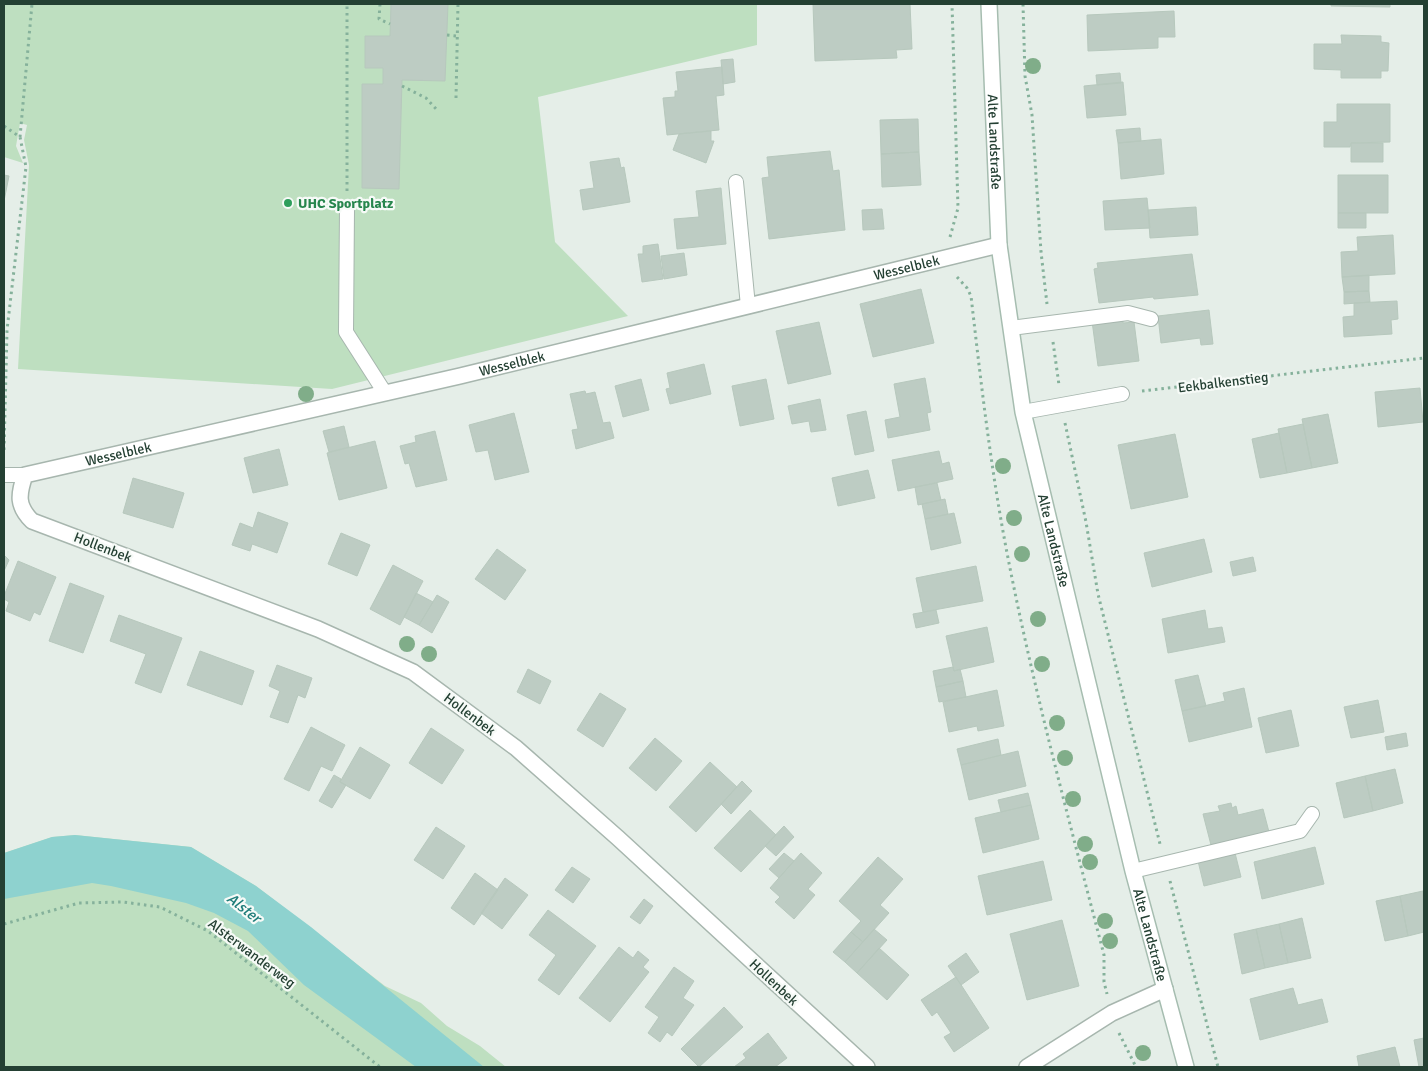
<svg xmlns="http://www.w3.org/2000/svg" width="1428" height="1071" viewBox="0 0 1428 1071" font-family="Signika,sans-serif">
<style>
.green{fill:#bedfc0}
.water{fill:#8ed2cf}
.building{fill:#bdccc3;stroke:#b7c8bd}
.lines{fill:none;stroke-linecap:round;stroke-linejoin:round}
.service-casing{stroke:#a7b6ae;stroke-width:16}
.minor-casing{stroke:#a7b6ae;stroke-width:18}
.secondary-casing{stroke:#a6bdb0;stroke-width:18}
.path{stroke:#85b19b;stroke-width:3;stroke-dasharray:2.5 4;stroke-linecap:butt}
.service{stroke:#fff;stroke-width:14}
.minor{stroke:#fff;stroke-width:15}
.secondary{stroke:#fff;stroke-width:15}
.tree{fill:#80ad89}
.leisure-dot{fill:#2e9e5b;stroke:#f6faf7;stroke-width:2}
.labels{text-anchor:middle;stroke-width:4.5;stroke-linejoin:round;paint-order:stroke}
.street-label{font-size:14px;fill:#244033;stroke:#f6faf7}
.leisure-label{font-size:14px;font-weight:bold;fill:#27864d;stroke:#f6faf7;text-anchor:start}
.water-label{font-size:15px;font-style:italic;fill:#1d7c79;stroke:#f6faf7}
</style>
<rect width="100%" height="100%" fill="#e5eee8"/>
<!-- green -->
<path class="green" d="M 4,4 L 757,4 L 757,45 L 538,97 L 555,242 L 628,316 L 332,389 L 18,369 L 29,165 L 24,140 L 27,125 L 20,123 L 16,146 L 23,163 L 4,157 Z
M 75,835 L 191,847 L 256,886 L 385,986 L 421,1003 L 447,1026 L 480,1046 L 506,1067 L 4,1067 L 4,853 L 52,837 Z"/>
<!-- water -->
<path class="water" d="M 75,835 L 191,847 L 256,886 L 311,927 L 484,1067 L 416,1067 L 304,985 L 248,931 L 214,913 L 186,903 L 111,886 L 92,883 L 4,899 L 4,853 L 52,837 Z"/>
<!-- building -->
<path class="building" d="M 391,4 L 448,4 L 445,81 L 402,80 L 399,189 L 362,188 L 362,84 L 383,84 L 383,68 L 365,68 L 365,36 L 390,36 Z
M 813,4 L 910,4 L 912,49 L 896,50 L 897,58 L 815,61 Z
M 1331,4 L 1390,4 L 1390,7 L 1331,6 Z
M 1174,11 L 1175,37 L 1158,37 L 1158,48 L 1088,51 L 1087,15 Z
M 1341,35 L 1381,36 L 1381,42 L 1389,43 L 1388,71 L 1381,71 L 1381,78 L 1341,78 L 1341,70 L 1314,69 L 1314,44 L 1342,44 Z
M 733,59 L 735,82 L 723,84 L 721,60 Z
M 722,67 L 724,95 L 716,96 L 719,130 L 667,135 L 663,98 L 675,97 L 675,91 L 678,91 L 676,72 Z
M 1120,73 L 1121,83 L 1097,85 L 1096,75 Z
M 1123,82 L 1126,115 L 1087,118 L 1084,86 Z
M 1337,104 L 1390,104 L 1390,142 L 1351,143 L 1350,147 L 1324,147 L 1324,122 L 1337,122 Z
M 918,119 L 919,152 L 881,154 L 880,120 Z
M 1140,128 L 1141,141 L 1118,143 L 1116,130 Z
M 711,131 L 711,141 L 714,141 L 706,163 L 673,150 L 679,134 Z
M 1161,139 L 1164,174 L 1121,179 L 1118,143 Z
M 1351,143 L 1383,143 L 1383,162 L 1351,162 Z
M 830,151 L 833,171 L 839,170 L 845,230 L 769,239 L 762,178 L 769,177 L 767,157 Z
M 919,152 L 921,185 L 882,187 L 881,154 Z
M 619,158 L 621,168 L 624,167 L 630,202 L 583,210 L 580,190 L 594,188 L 590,162 Z
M 4,175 L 9,176 L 4,201 Z
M 1338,175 L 1388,175 L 1388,213 L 1338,213 Z
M 721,188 L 726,244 L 677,249 L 674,219 L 699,217 L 696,191 Z
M 1147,198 L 1150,228 L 1105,230 L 1103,201 Z
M 1196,207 L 1198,235 L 1150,238 L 1148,210 Z
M 882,209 L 884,229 L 863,230 L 862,210 Z
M 1338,213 L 1366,213 L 1366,228 L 1338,228 Z
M 1393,235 L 1395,274 L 1342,277 L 1341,252 L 1358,251 L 1357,237 Z
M 658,244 L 663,279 L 642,282 L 638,254 L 643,254 L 643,246 Z
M 684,253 L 687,275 L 664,279 L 661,256 Z
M 1192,254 L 1198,295 L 1154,299 L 1153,297 L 1099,303 L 1094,269 L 1098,268 L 1097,263 Z
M 1369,275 L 1369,291 L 1344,292 L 1342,277 Z
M 921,289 L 934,343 L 873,357 L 860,304 Z
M 1369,291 L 1370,302 L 1344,304 L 1344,292 Z
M 1397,301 L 1398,319 L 1391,320 L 1392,334 L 1344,337 L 1343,317 L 1354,316 L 1354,303 Z
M 1209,310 L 1213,344 L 1201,345 L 1200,338 L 1161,343 L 1158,316 Z
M 1123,317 L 1123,323 L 1134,322 L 1139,361 L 1098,366 L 1092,321 Z
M 819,322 L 831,374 L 788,384 L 776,331 Z
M 704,364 L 711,394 L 670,404 L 666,389 L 670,388 L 667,373 Z
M 925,378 L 931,412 L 927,413 L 930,430 L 888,438 L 885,420 L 900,417 L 894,384 Z
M 641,379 L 649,410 L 623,417 L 615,386 Z
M 766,379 L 774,419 L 740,426 L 732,386 Z
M 1420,388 L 1423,422 L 1378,427 L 1375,392 Z
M 585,391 L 586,394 L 595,392 L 603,423 L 610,422 L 614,438 L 576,449 L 572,430 L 578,429 L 570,394 Z
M 820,399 L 826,430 L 811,432 L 809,421 L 792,424 L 788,406 Z
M 866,411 L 874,451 L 855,455 L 847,415 Z
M 514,413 L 529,472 L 495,480 L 488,450 L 476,452 L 469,425 Z
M 1328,414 L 1338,463 L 1312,468 L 1302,419 Z
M 1303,424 L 1312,468 L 1287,473 L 1278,429 Z
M 344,426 L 349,447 L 329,452 L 323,431 Z
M 435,431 L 447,480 L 416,487 L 409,463 L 405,464 L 400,446 L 416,442 L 415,436 Z
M 1279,433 L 1287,473 L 1260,478 L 1252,439 Z
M 1175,434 L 1188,497 L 1131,509 L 1118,445 Z
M 375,441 L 387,488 L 339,500 L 327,453 Z
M 279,449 L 288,485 L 253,493 L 244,458 Z
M 939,451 L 942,464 L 949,462 L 953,479 L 898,491 L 892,460 Z
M 868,470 L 875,498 L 838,506 L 832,478 Z
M 133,478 L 184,493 L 173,528 L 123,513 Z
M 937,483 L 941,500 L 918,505 L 915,487 Z
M 945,499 L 948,514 L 925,519 L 922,504 Z
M 258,512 L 288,523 L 277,553 L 252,544 L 250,551 L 232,545 L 240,523 L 253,528 Z
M 954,513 L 961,543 L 931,550 L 925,519 Z
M 341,533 L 370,545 L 357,576 L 328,564 Z
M 1204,539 L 1212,572 L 1152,587 L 1144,553 Z
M 497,549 L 526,570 L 505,600 L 475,579 Z
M 4,555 L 9,560 L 4,571 Z
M 1253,557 L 1256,571 L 1233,576 L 1230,562 Z
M 18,561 L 56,577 L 40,615 L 34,612 L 30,621 L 6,611 L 9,602 L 4,599 L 4,596 Z
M 393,565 L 423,581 L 400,625 L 370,609 Z
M 976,566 L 983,601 L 923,612 L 916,578 Z
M 70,583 L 104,596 L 83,653 L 49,641 Z
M 416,593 L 433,602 L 419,625 L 404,617 Z
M 437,595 L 449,602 L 432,633 L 419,625 Z
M 936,610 L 939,623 L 916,628 L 913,614 Z
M 1205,610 L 1208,629 L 1222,627 L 1225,642 L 1168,653 L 1162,619 Z
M 119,615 L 182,638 L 161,693 L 135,683 L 146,654 L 110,641 Z
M 987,627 L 994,662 L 954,671 L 946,636 Z
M 200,651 L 254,671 L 242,705 L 187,685 Z
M 277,665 L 312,678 L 305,698 L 298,695 L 288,723 L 270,717 L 280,691 L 269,686 Z
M 953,667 L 954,671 L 960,669 L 963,681 L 936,687 L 933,671 Z
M 528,669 L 551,681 L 540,704 L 517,692 Z
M 1198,675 L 1206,706 L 1182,711 L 1175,680 Z
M 963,681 L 966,697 L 939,702 L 936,687 Z
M 1244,688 L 1252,727 L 1189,742 L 1182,711 L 1225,701 L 1223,693 Z
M 997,690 L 1004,726 L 978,731 L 977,726 L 949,732 L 943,702 Z
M 600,693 L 626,709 L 603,747 L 577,730 Z
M 1378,700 L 1384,732 L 1351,738 L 1344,707 Z
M 1291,710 L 1299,746 L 1266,753 L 1258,718 Z
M 311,727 L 345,745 L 332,771 L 321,766 L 309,791 L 284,779 Z
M 431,728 L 464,750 L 442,784 L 409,763 Z
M 1406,733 L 1408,746 L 1387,750 L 1385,737 Z
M 655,738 L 682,761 L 656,791 L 629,768 Z
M 998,739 L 1001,755 L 961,765 L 957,749 Z
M 360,747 L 390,765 L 370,799 L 340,782 Z
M 1018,751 L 1026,786 L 969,800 L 961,765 Z
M 710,762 L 737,787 L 696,832 L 669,807 Z
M 1395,769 L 1403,803 L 1373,811 L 1365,776 Z
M 334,775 L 341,779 L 340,782 L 346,785 L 332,808 L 319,801 Z
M 1365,776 L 1373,811 L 1344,818 L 1336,783 Z
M 742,781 L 752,791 L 731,814 L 721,804 Z
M 1028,793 L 1031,805 L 1001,812 L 998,800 Z
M 1231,803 L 1232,808 L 1236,806 L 1238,815 L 1263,809 L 1269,832 L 1211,845 L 1203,814 L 1220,811 L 1218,806 Z
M 1031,805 L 1039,839 L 983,853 L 975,818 Z
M 750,810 L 776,835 L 741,872 L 714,848 Z
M 784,826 L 794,837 L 776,856 L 765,846 Z
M 436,827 L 465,846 L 443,879 L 414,860 Z
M 1315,847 L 1324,884 L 1262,899 L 1254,862 Z
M 784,853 L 794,861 L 779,878 L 769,869 Z
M 801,853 L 822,873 L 808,889 L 815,895 L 794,919 L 775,902 L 780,897 L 770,888 Z
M 1235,853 L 1241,877 L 1204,886 L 1198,861 Z
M 878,857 L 903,879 L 880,905 L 889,913 L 863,942 L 851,932 L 861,921 L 839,901 Z
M 1043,861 L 1052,900 L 987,915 L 978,876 Z
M 572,867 L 590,879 L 573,903 L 555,890 Z
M 475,873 L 498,890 L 474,925 L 451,908 Z
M 505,878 L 528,895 L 502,929 L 481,913 Z
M 1423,891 L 1424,932 L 1408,936 L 1400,896 Z
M 1400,896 L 1408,936 L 1385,941 L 1376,901 Z
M 644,899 L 653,906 L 640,924 L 630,917 Z
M 548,910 L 596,946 L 559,995 L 538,980 L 556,955 L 529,935 Z
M 1302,918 L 1311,958 L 1288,963 L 1279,924 Z
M 1062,920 L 1079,986 L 1027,1000 L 1010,934 Z
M 1279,924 L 1288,963 L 1265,968 L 1256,929 Z
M 874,929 L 887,940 L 857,973 L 845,962 Z
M 1256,929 L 1265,968 L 1242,974 L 1234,934 Z
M 851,932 L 863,942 L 845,962 L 833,952 Z
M 619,947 L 633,958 L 638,951 L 649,960 L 643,967 L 649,972 L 610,1022 L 579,998 Z
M 879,948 L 909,975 L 887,1000 L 857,973 Z
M 966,953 L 979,972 L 961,985 L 948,966 Z
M 674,967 L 694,981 L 683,998 L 694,1005 L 672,1036 L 667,1032 L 660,1042 L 648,1033 L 659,1017 L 645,1007 Z
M 956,977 L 989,1028 L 954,1052 L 944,1037 L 951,1033 L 937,1012 L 932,1016 L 921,1000 Z
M 1293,988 L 1298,1005 L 1322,999 L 1328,1022 L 1260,1040 L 1250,999 Z
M 724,1007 L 743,1027 L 699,1067 L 681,1049 Z
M 768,1033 L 787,1058 L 775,1067 L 734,1067 L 746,1058 L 743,1054 Z
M 1424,1038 L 1424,1067 L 1419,1067 L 1414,1040 Z
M 1395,1047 L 1400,1067 L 1359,1067 L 1357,1056 Z"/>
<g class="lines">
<defs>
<path id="service" d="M 736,182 L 748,306
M 347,209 L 346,332 L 385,393
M 1011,328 L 1128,313 L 1151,319
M 1023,412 L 1122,394
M 4,475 L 25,475
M 1133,871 L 1300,831 L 1312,814"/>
<g id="minor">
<path id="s1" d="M 867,1067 L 618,838 L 516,748 L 413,672 L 318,629 L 32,521 C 17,506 18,495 25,475 L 460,376 L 999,245"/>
<path d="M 1027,1067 L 1112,1013 L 1165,989"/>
</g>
<g id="secondary">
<path id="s2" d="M 989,4 L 999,245 L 1023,412 L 1133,871 L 1186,1067"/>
</g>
</defs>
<!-- service casing -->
<use href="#service" class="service-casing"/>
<!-- minor casing -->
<use href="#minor" class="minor-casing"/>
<!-- secondary casing -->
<use href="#secondary" class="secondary-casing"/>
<!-- path -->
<path class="path" d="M 380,4 L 379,19 L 390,24
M 1023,4 L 1025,76 L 1032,115 L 1041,252 L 1047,304
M 447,35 L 457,36
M 402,86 L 426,98 L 438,111
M 456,98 L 458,4
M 4,126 L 20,137 L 26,167 L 7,330 L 4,451
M 20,137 L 32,4
M 347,191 L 347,4
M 950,237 L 958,208 L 952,4
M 957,277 L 967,288 L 971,296 C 981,383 991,471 1008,558 C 1034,691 1070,824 1104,955 L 1104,982 L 1107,994
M 1053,342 L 1059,385
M 1142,391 L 1424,358
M 1065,423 L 1086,522 L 1098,594 L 1160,844
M 1170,881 L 1218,1067
M 4,924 L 79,903 L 123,902 L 160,907 L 208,931 L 380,1067
M 1119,1033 L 1136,1067"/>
<!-- service -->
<use href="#service" class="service"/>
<!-- minor -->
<use href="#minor" class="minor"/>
<!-- secondary -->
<use href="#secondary" class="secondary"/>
</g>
<!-- trees -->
<g class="tree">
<circle cx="1033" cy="66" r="8"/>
<circle cx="306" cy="394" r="8"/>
<circle cx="1003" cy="466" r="8"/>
<circle cx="1014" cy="518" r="8"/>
<circle cx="1022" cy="554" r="8"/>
<circle cx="1038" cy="619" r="8"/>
<circle cx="407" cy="644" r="8"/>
<circle cx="429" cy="654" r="8"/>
<circle cx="1042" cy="664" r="8"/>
<circle cx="1057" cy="723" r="8"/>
<circle cx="1065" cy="758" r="8"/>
<circle cx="1073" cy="799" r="8"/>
<circle cx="1085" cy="844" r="8"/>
<circle cx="1090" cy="862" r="8"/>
<circle cx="1105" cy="921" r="8"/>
<circle cx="1110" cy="941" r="8"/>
<circle cx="1143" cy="1053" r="8"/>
</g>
<!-- markers -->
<circle class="leisure-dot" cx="288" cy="203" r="5"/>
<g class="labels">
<!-- street labels -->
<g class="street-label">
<text dy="5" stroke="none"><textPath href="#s2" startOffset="138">Alte Landstraße</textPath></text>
<text dy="5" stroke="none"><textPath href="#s1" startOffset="1968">Wesselblek</textPath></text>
<text dy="5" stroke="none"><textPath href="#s1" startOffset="1562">Wesselblek</textPath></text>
<text transform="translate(1223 382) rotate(-7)" y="5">Eekbalkenstieg</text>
<text dy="5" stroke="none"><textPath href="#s1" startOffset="1158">Wesselblek</textPath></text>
<text dy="5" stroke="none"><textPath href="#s2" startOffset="542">Alte Landstraße</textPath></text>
<text transform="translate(103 547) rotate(21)" y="5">Hollenbek</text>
<text transform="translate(470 714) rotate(37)" y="5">Hollenbek</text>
<text dy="5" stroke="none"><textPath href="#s2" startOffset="948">Alte Landstraße</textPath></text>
<text transform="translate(252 953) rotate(37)" y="5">Alsterwanderweg</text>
<text transform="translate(774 982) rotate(43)" y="5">Hollenbek</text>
</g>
<!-- leisure labels -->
<g class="leisure-label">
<text x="298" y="208">UHC Sportplatz</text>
</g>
<!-- water labels -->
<g class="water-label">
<text transform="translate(244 908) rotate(38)" y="5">Alster</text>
</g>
</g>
<!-- border -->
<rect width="1428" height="1071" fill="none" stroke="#244033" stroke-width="10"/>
</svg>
